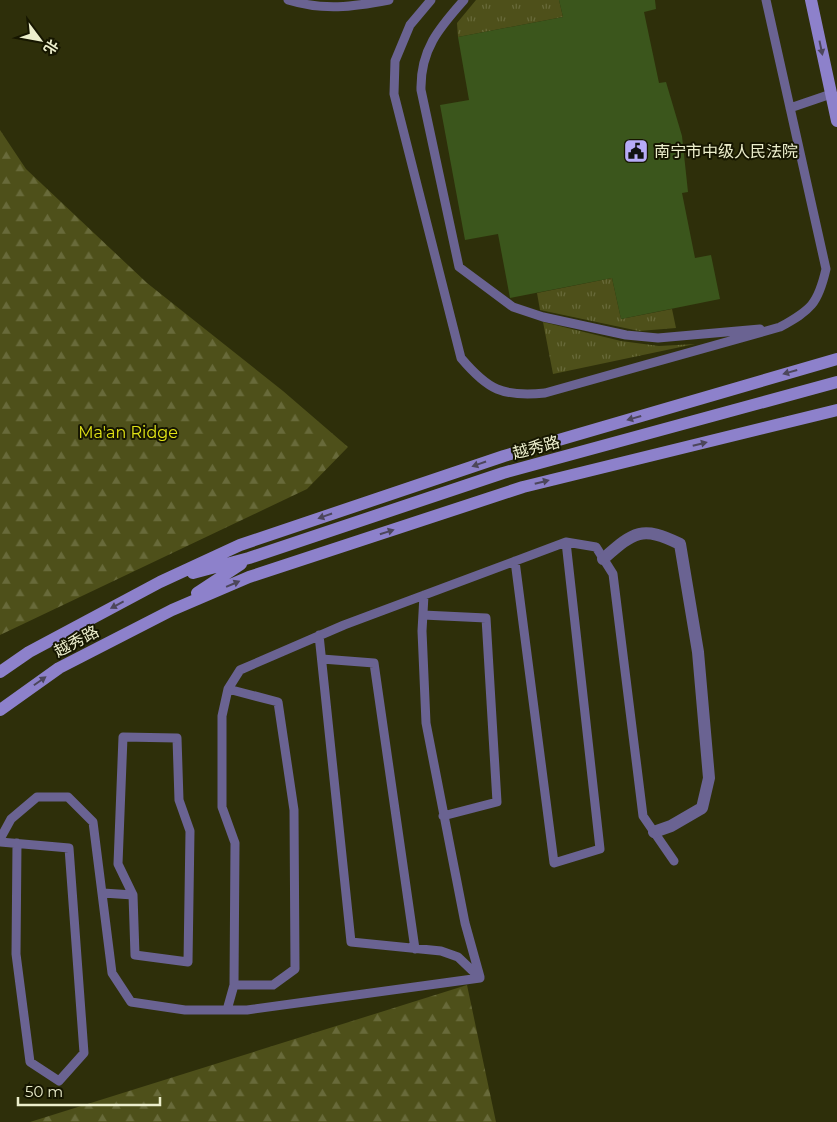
<svg xmlns="http://www.w3.org/2000/svg" width="837" height="1122" viewBox="0 0 837 1122" font-family="Montserrat,'Noto Sans SC',sans-serif">
<style>
.grass{fill:url(#grass-tufts)}
.forest{fill:url(#forest-firs)}
.building{fill:#3b561c}
.lines{fill:none;stroke-linecap:round;stroke-linejoin:round}
.service{stroke:#6a6392;stroke-width:9}
.minor{stroke:#6a6392;stroke-width:12}
.secondary{stroke:#8d81cb;stroke-width:12}
.oneway{fill:#4c465b}
.labels{text-anchor:middle;stroke-width:4;stroke-linejoin:round;paint-order:stroke}
.poi-label{font-size:16px;fill:#eceecc;stroke:#161600;text-anchor:start}
.park-label{font-size:16px;fill:#e3e516;stroke:#161600}
.street-label{font-size:16px;fill:#eceecc;stroke:#161600}
</style>
<defs>
<pattern id="grass-tufts" width="24" height="20" patternUnits="userSpaceOnUse" patternTransform="scale(1.25)"><rect width="24" height="20" fill="#4e501a"/><path d="M3 7l-1-3M5 7V3M7 7l1-3M15 17l-1-3M17 17v-4M19 17l1-3" fill="none" stroke="#686a3a"/></pattern>
<pattern id="forest-firs" width="22" height="20" patternUnits="userSpaceOnUse" patternTransform="scale(1.25)"><rect width="22" height="20" fill="#4e501a"/><path d="M5 1l3.5 6h-7zM16 11l3.5 6h-7z" fill="#686a3a"/></pattern>
</defs>
<rect width="100%" height="100%" fill="#2e2f0a"/>
<!-- grass -->
<path class="grass" d="M 476,0 L 559,0 L 563,17 L 458,37 L 457,23 Z
M 612,278 L 621,319 L 672,309 L 676,328 L 639,331 L 540,310 L 537,293 Z
M 543,322 L 621,341 L 659,346 L 695,344 L 553,374 Z"/>
<!-- forest -->
<path class="forest" d="M 0,130 L 26,169 L 147,283 L 283,391 L 348,447 L 307,489 L 0,635 Z
M 467,985 L 496,1122 L 30,1122 Z"/>
<!-- building -->
<path class="building" d="M 559,0 L 655,0 L 656,9 L 644,12 L 659,83 L 666,82 L 682,136 L 688,192 L 682,193 L 695,258 L 711,255 L 720,299 L 621,319 L 612,278 L 510,298 L 498,234 L 465,240 L 440,105 L 469,100 L 458,37 L 563,17 Z"/>
<g class="lines">
<!-- service -->
<path class="service" d="M 288,0 C 324,11 352,7 389,0
M 431,0 L 410,25 L 395,61 L 394,94 L 461,358 C 488,390 502,397 545,393 L 780,327 C 811,310 818,304 826,269 L 766,0
M 464,0 C 439,28 420,50 421,90 L 459,267 L 513,307 L 543,317 L 626,335 L 658,338 L 760,329
M 790,108 L 831,94
M 515,561 L 554,863 L 600,849 L 566,542
M 424,595 L 422,631 L 426,723 L 465,923 L 480,977
M 423,615 L 486,618 L 497,802 L 443,816
M 319,635 L 351,942 L 441,951 L 458,957 L 480,978
M 322,659 L 374,663 L 415,949
M 228,689 L 278,702 L 294,810 L 295,969 L 273,985 L 234,985
M 0,839 L 11,819 L 37,797 L 68,797 L 93,822 L 112,973 L 131,1002 L 185,1010 L 247,1010 L 480,978
M 0,842 L 69,848 L 84,1053 L 59,1081 L 30,1062 L 16,954 L 17,843
M 103,893 L 133,895 L 135,955 L 188,962 L 190,831 L 179,800 L 177,738 L 123,737 L 118,864 L 133,895
M 227,1010 L 234,985 L 235,843 L 222,807 L 222,716 L 228,689 L 240,670 L 344,625 L 566,542 L 596,547 L 613,574 L 643,816 L 674,861"/>
<!-- minor -->
<path class="minor" d="M 603,559 C 634,532 641,525 680,544 L 698,652 L 709,778 L 702,808 L 671,826 L 654,832"/>
<!-- secondary -->
<path class="secondary" d="M 811,0 L 837,121
M 193,573 L 249,558 L 503,473 L 837,382
M 197,593 L 241,564
M 0,672 L 29,652 L 160,582 L 240,545 L 504,456 L 837,359
M 0,710 L 59,668 L 172,610 L 249,577 L 523,487 L 837,410"/>
</g>
<!-- one-way arrows -->
<defs><path id="oneway-solid" d="M-6-.8H1V-3.2L6.5 0L1 3.2V.8H-6Z" transform="scale(1.25)"/></defs>
<g class="oneway">
<use href="#oneway-solid" transform="translate(821 48) rotate(78)"/>
<use href="#oneway-solid" transform="translate(790 372) rotate(164)"/>
<use href="#oneway-solid" transform="translate(634 418) rotate(164)"/>
<use href="#oneway-solid" transform="translate(700 444) rotate(-14)"/>
<use href="#oneway-solid" transform="translate(479 464) rotate(161)"/>
<use href="#oneway-solid" transform="translate(542 482) rotate(-14)"/>
<use href="#oneway-solid" transform="translate(325 516) rotate(161)"/>
<use href="#oneway-solid" transform="translate(387 532) rotate(-18)"/>
<use href="#oneway-solid" transform="translate(233 584) rotate(-23)"/>
<use href="#oneway-solid" transform="translate(117 605) rotate(152)"/>
<use href="#oneway-solid" transform="translate(40 681) rotate(-35)"/>
</g>
<!-- icons -->
<defs>
<symbol id="civic-square" viewBox="-11 -11 22 22"><rect x="-9" y="-9" width="18" height="18" rx="4" fill="#b7abf8" stroke="#161600"/><path d="M-.6-6.5H3V-4.5H.6V-3L4-1V1h2V6H-6V1h2V-1L-.6-3ZM-1.2 2.5V6h2.4V2.5Z" fill="#111"/></symbol>
</defs>
<g fill-rule="evenodd">
<use href="#civic-square" x="622" y="137" width="28" height="28"/>
</g>
<g class="labels">
<!-- poi labels -->
<g class="poi-label">
<text x="654" y="157">南宁市中级人民法院</text>
</g>
<!-- park labels -->
<g class="park-label">
<text x="128" y="438">Ma'an Ridge</text>
</g>
<!-- street labels -->
<g class="street-label">
<text transform="translate(536 447) rotate(-15)" y="6">越秀路</text>
<text transform="translate(76 641) rotate(-28)" y="6">越秀路</text>
</g>
</g>
<!-- north arrow -->
<g transform="translate(40 40) rotate(122)" stroke="#161600" stroke-width="4" paint-order="stroke">
<path d="M0-4L9 19L0 12L-9 19Z" fill="#eceecc"/>
<text y="-8" font-size="14" font-weight="bold" text-anchor="middle" fill="#eceecc">北</text>
</g>
<!-- scale -->
<path d="M18 1097v8h142v-8" fill="none" stroke="#eceecc" stroke-width="2.5"/>
<text x="25" y="1097" font-size="15" fill="#eceecc" stroke="#161600" stroke-width="4" paint-order="stroke">50 m</text>
</svg>
